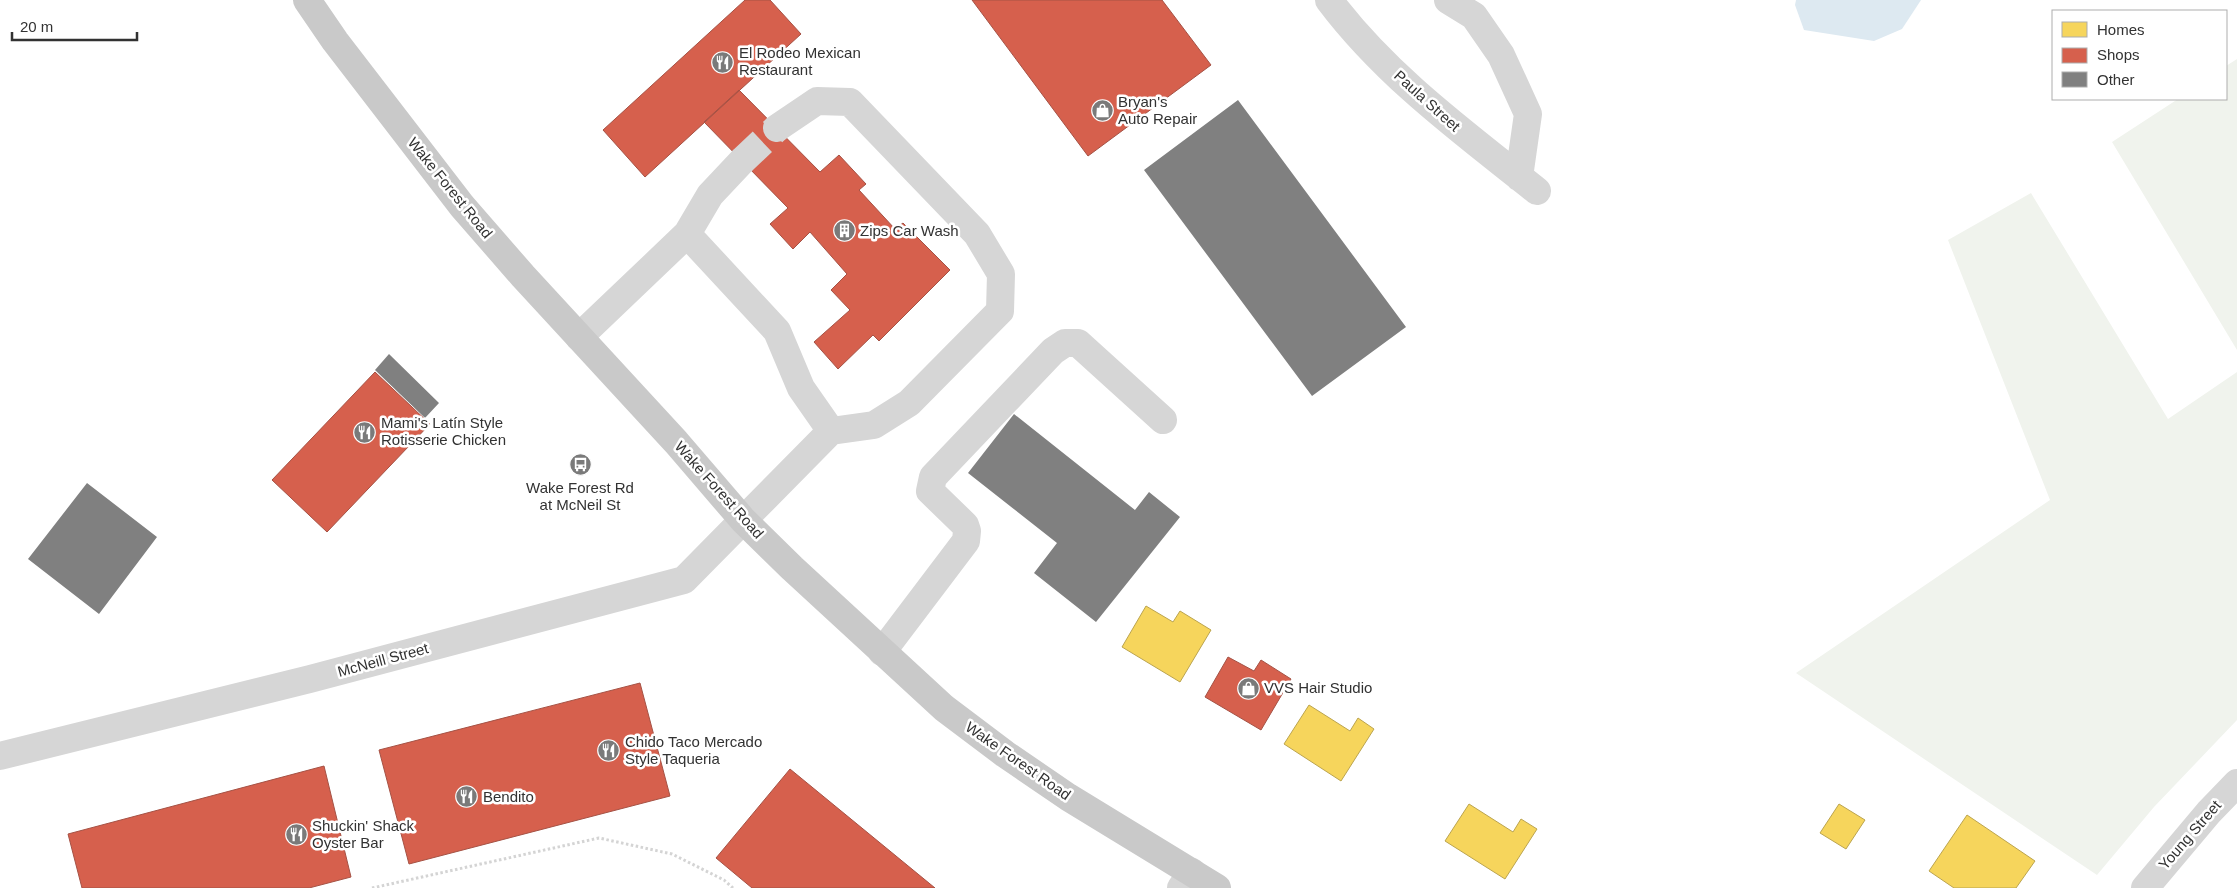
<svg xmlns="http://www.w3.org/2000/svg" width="2237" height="888" viewBox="0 0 2237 888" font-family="Arial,sans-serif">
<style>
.green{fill:#f0f3ed}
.water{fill:#dde9f1}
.homes{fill:#f6d55c;stroke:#bba44f}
.shops{fill:#d6604d;stroke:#a55245}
.building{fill:#808080}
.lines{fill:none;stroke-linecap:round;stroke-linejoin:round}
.minor-tunnel{stroke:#d6d6d6;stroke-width:28;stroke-dasharray:28 14;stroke-linecap:butt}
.path{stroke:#d4d4d4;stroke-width:3;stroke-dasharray:2.5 2.5;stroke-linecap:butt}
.minor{stroke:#d6d6d6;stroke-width:28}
.major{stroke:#c9c9c9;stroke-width:28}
.labels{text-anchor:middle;stroke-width:5;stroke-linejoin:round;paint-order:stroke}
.poi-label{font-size:15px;fill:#323232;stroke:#fff;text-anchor:start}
.street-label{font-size:15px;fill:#323232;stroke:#fff}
</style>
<rect width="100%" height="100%" fill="#fff"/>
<!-- green -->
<path class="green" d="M 2237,59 L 2237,350 L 2112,142 L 2178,99 L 2226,99 L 2226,66 Z
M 2031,193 L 2168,419 L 2237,372 L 2237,720 L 2154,807 L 2097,875 L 1796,673 L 2050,500 L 1948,240 Z"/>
<!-- water -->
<path class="water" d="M 1796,0 L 1921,0 L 1902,29 L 1874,41 L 1804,30 L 1795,5 Z"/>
<!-- homes -->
<path class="homes" d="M 1146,606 L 1173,622 L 1180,611 L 1211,630 L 1180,682 L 1122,647 Z
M 1309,705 L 1350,731 L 1358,718 L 1374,729 L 1341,781 L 1284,744 Z
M 1469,804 L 1513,832 L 1521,819 L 1537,829 L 1505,879 L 1445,841 Z
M 1839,804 L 1865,820 L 1846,849 L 1820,833 Z
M 1967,815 L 2035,861 L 2016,888 L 1954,888 L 1929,871 Z"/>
<!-- shops -->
<path class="shops" d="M 745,0 L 770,0 L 801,34 L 645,177 L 603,130 Z
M 972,0 L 1162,0 L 1211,65 L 1088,156 Z
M 739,90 L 820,172 L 839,155 L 866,184 L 859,190 L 895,229 L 903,223 L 950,270 L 879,341 L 873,335 L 838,369 L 814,342 L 850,310 L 831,290 L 847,274 L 810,232 L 793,249 L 770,224 L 788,208 L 704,122 Z
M 375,372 L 430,424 L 327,532 L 272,480 Z
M 1228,657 L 1254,671 L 1261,660 L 1291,679 L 1261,730 L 1205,697 Z
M 640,683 L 670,796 L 409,864 L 379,750 Z
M 324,766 L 351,877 L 309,888 L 82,888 L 68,834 Z
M 790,769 L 935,888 L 752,888 L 716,858 Z"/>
<!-- building -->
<path class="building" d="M 1238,100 L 1406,327 L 1312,396 L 1144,170 Z
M 389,354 L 439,403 L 425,418 L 375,370 Z
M 1014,414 L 1135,510 L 1149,492 L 1180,517 L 1096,622 L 1034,573 L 1057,543 L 968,473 Z
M 87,483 L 157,537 L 99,614 L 28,559 Z"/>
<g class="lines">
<!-- minor-tunnel -->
<path class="minor-tunnel" d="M 742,161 L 777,128"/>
<!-- path -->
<path class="path" d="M 372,888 L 599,838 L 672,854 L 724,880 L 733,888"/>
<!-- minor -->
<path class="minor" d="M 1329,0 C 1386,76 1463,132 1537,191
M 1448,0 L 1474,16 L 1501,55 L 1528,114 L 1519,177
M 687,234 L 777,331 L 801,388 L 831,431
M 579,337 L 687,234 L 710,195 L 742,161
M 882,652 L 966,541 L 967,531 L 965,525 L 930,491 L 933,477 L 1053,351 L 1065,343 L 1078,343 L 1163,420
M 0,756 L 310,679 L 684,580 L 831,431 L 874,425 L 909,403 L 1000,311 L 1001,274 L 977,234 L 850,102 L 817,101 L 777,128
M 1181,888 L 1192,872
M 2145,888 L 2209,812 L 2237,783"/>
<!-- major -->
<path class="major" d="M 307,0 L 335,41 L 462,206 L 523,276 L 676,442 L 743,520 L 792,568 L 944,708 L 1005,754 L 1068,797 L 1217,888"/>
</g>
<!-- icons -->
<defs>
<symbol id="restaurant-disc" viewBox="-11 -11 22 22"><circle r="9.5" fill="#7a7a7a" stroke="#fff"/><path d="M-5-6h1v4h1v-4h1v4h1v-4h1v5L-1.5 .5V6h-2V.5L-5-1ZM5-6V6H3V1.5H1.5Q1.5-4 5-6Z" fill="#fff"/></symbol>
<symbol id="shop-disc" viewBox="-11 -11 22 22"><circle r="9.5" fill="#7a7a7a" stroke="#fff"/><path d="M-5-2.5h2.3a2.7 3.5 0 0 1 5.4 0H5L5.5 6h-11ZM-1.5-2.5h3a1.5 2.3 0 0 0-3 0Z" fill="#fff"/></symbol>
<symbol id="building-disc" viewBox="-11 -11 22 22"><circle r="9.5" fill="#7a7a7a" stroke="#fff"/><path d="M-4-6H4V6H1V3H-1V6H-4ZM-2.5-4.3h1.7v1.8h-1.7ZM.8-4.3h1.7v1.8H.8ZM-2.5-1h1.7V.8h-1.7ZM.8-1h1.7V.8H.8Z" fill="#fff"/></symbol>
<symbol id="bus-disc" viewBox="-11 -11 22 22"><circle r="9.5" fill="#7a7a7a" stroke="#fff"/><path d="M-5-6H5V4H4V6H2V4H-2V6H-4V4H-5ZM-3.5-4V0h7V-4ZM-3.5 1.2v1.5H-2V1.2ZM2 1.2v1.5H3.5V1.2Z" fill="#fff"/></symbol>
</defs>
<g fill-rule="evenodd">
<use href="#restaurant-disc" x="710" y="50" width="25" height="25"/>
<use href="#shop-disc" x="1090" y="98" width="25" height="25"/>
<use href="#building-disc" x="832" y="218" width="25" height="25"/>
<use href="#restaurant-disc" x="352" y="420" width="25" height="25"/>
<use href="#bus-disc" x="568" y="452" width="25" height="25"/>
<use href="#shop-disc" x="1236" y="676" width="25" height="25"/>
<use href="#restaurant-disc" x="596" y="738" width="25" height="25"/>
<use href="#restaurant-disc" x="454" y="784" width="25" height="25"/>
<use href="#restaurant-disc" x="284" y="822" width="25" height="25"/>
</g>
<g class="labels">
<!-- poi labels -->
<g class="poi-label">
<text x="739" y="58">El Rodeo Mexican<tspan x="739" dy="17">Restaurant</tspan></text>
<text x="1118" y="107">Bryan's<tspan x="1118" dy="17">Auto Repair</tspan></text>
<text x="860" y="236">Zips Car Wash</text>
<text x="381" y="428">Mami's Latín Style<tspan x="381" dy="17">Rotisserie Chicken</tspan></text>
<text x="580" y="493" text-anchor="middle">Wake Forest Rd<tspan x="580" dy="17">at McNeil St</tspan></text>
<text x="1264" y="693">VVS Hair Studio</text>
<text x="625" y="747">Chido Taco Mercado<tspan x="625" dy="17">Style Taqueria</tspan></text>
<text x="483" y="802">Bendito</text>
<text x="312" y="831">Shuckin' Shack<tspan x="312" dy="17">Oyster Bar</tspan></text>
</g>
<!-- street labels -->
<g class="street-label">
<text transform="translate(1427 101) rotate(42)" y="5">Paula Street</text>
<text transform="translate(450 188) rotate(51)" y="5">Wake Forest Road</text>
<text transform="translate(719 490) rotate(48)" y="5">Wake Forest Road</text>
<text transform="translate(383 660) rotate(-15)" y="5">McNeill Street</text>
<text transform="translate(1018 761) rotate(35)" y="5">Wake Forest Road</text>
<text transform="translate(2190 835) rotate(-49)" y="5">Young Street</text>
</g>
</g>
<!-- legend -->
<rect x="2052" y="10" width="175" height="90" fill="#ffffff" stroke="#adadad"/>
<rect x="2062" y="22" width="25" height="15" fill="#f6d55c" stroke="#adadad"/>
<text x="2097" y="35" font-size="15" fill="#323232">Homes</text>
<rect x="2062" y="48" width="25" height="15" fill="#d6604d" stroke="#adadad"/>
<text x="2097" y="60" font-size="15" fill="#323232">Shops</text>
<rect x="2062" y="72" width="25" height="15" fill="#808080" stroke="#adadad"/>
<text x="2097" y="85" font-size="15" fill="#323232">Other</text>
<!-- scale -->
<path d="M12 32v8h125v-8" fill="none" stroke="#323232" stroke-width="2.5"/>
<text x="20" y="32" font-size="15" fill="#323232" stroke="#ffffff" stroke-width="4" paint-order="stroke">20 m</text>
</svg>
